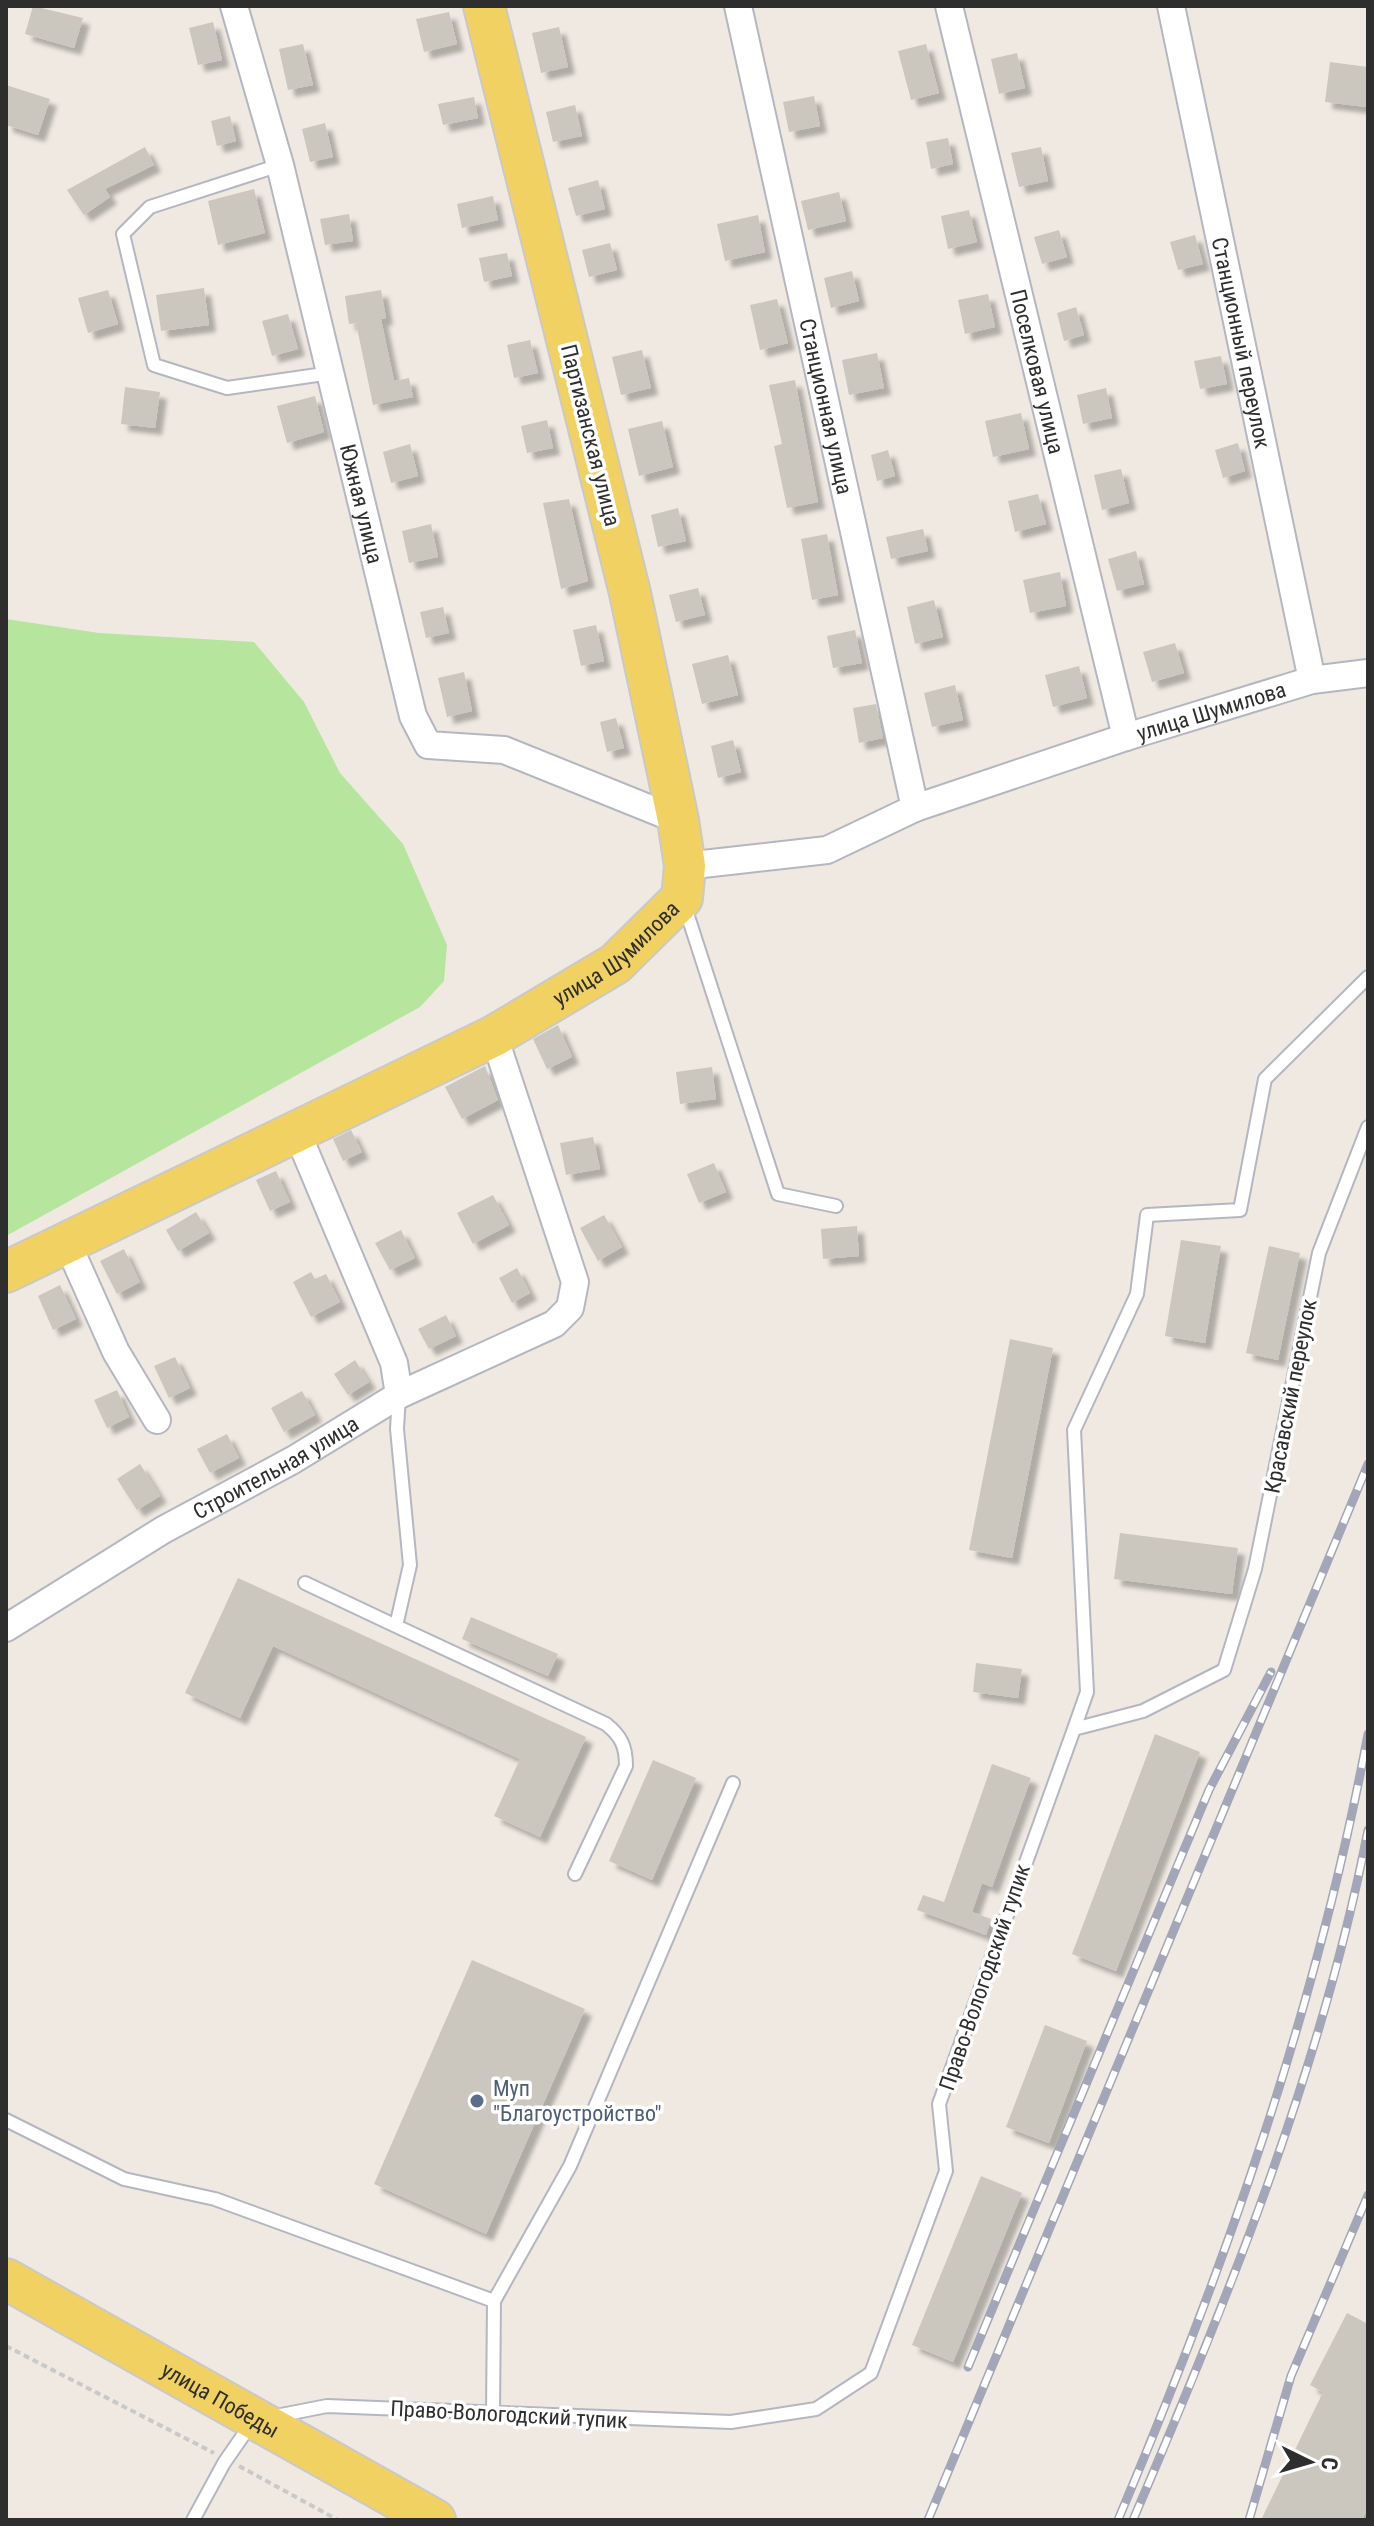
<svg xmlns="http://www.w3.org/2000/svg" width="1374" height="2526" viewBox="0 0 1374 2526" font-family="'Roboto Condensed',sans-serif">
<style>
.green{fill:#b6e59e}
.building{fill:#cbc7bf;filter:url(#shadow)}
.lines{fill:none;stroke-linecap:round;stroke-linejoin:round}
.lane-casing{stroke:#b4b7c1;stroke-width:16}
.street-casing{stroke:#b4b7c1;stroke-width:30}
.primary-casing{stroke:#c9c9c9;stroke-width:44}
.path{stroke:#c9c9c9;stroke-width:4;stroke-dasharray:6 4;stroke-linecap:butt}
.lane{stroke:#fff;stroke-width:12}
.street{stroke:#fff;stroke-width:26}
.primary{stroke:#f2d163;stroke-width:40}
.rail-casing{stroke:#a3a6b8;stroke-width:9}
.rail{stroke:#fff;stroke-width:6;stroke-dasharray:18;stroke-linecap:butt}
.service-dot{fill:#5c6f8a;stroke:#fff;stroke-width:3}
.labels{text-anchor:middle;stroke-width:7;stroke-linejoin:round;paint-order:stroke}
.street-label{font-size:22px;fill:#2e2e2e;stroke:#fff}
.service-label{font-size:22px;fill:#4e5e75;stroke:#fff;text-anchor:start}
</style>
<defs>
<filter id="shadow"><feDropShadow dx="7" dy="7" stdDeviation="2" flood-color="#0004"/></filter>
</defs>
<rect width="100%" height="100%" fill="#efe9e1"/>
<!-- green -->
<path class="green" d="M 6,619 L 99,633 L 254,642 L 304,702 L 340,773 L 403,844 L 447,945 L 444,981 L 420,1007 L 6,1236 Z"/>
<!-- building -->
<path class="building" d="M 33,6 L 83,18 L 74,48 L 25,34 Z
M 449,12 L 457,44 L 424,52 L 416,19 Z
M 213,22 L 222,60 L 198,65 L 189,28 Z
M 559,27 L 568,67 L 541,73 L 532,33 Z
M 303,44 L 313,85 L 288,90 L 279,49 Z
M 926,44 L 939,93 L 911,100 L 898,51 Z
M 1017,53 L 1025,88 L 999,94 L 991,59 Z
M 1330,62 L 1368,67 L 1366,107 L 1325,102 Z
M 6,85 L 50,99 L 38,135 L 6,125 Z
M 814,96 L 820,126 L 789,132 L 783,102 Z
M 474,97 L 478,118 L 443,125 L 438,104 Z
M 575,105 L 582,136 L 553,142 L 546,112 Z
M 230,116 L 236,141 L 217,146 L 211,121 Z
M 325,123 L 333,157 L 310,162 L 302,129 Z
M 948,138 L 953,164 L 931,169 L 926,142 Z
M 145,147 L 154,165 L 105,189 L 110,197 L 84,215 L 67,190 Z
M 1041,147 L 1048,181 L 1019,187 L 1011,153 Z
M 598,180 L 605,209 L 576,216 L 568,188 Z
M 254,189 L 265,233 L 218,245 L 208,201 Z
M 839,192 L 846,221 L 808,230 L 801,201 Z
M 493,196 L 498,220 L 462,228 L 457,204 Z
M 969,210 L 977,242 L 948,249 L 941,216 Z
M 349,214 L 353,241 L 325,245 L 320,219 Z
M 758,215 L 765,252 L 725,261 L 717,224 Z
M 1059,230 L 1067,257 L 1042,264 L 1034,237 Z
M 1195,235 L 1203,264 L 1178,270 L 1170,242 Z
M 610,243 L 617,270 L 589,277 L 582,250 Z
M 507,253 L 512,276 L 484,282 L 479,258 Z
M 852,271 L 859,301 L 831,308 L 824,278 Z
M 204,288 L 209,325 L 161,331 L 156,295 Z
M 108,290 L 118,324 L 88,333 L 78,298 Z
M 381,290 L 386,318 L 381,319 L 394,381 L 409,378 L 413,397 L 373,405 L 356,323 L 349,324 L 345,296 Z
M 988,294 L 995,327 L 965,334 L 958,300 Z
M 777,299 L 788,343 L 760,350 L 750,305 Z
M 1076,307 L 1084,335 L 1064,341 L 1057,313 Z
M 288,314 L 298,349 L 272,356 L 262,321 Z
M 530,340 L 538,373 L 514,378 L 507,345 Z
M 642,350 L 651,388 L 621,395 L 612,357 Z
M 877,353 L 884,388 L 849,395 L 842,360 Z
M 1221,356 L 1227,384 L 1200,389 L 1194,361 Z
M 795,380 L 818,502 L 787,508 L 774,446 L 782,444 L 769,385 Z
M 125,387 L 160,392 L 155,428 L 121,424 Z
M 1106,388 L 1112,418 L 1083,424 L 1077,395 Z
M 315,396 L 324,432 L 287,443 L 277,406 Z
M 1021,413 L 1029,449 L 993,457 L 985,421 Z
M 547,420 L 553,448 L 527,453 L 521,426 Z
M 662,421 L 673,467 L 639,476 L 628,429 Z
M 1238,443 L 1245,471 L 1223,478 L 1215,450 Z
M 410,444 L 418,476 L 391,483 L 383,452 Z
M 888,450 L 895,476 L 877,481 L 871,455 Z
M 1121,469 L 1129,503 L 1102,510 L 1094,475 Z
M 1038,494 L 1046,524 L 1015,532 L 1008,501 Z
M 569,499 L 588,581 L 561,589 L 543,503 Z
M 678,508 L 686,541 L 658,547 L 651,515 Z
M 431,524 L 438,557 L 409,563 L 402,531 Z
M 923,529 L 928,551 L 891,559 L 886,537 Z
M 827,534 L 838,595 L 812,600 L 801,539 Z
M 1136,551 L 1144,584 L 1117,591 L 1108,559 Z
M 1060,572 L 1066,606 L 1030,613 L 1023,580 Z
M 698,588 L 705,615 L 676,622 L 669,595 Z
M 934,600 L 943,637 L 915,644 L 907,607 Z
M 443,607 L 449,633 L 426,638 L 420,612 Z
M 596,625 L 604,661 L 581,666 L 573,630 Z
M 855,630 L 862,663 L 833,668 L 827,636 Z
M 1175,643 L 1184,673 L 1152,682 L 1143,652 Z
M 728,655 L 738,695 L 702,704 L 692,664 Z
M 1079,666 L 1087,698 L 1053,707 L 1045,675 Z
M 464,672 L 472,711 L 447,717 L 438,678 Z
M 955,685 L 963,720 L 932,727 L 924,693 Z
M 876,704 L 883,738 L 859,743 L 853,708 Z
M 616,718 L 624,748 L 607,752 L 600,722 Z
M 733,740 L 741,772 L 718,778 L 711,746 Z
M 558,1025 L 572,1057 L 547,1069 L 533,1039 Z
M 485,1066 L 498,1100 L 462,1119 L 445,1087 Z
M 712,1067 L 716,1099 L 680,1104 L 676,1072 Z
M 351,1130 L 362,1152 L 343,1161 L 333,1139 Z
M 593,1137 L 600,1169 L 566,1175 L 560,1143 Z
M 714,1163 L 726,1192 L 699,1203 L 687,1174 Z
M 276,1171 L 290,1202 L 270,1211 L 256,1180 Z
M 493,1195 L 509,1225 L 473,1244 L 457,1213 Z
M 196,1212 L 209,1233 L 178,1251 L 166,1230 Z
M 604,1215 L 622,1247 L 598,1261 L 580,1228 Z
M 857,1226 L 859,1256 L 823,1259 L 821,1229 Z
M 401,1230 L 415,1258 L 390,1270 L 375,1243 Z
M 1181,1240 L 1221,1246 L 1205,1343 L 1165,1336 Z
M 1269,1246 L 1300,1253 L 1278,1360 L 1246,1353 Z
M 124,1249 L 140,1282 L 117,1294 L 100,1261 Z
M 517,1268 L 530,1293 L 512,1303 L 499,1278 Z
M 311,1272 L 315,1279 L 326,1274 L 340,1302 L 311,1317 L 293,1282 Z
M 60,1285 L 76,1319 L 53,1330 L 38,1296 Z
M 446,1315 L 456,1336 L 429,1349 L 418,1329 Z
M 1010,1339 L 1053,1348 L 1012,1558 L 969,1550 Z
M 175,1357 L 190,1388 L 169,1398 L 154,1366 Z
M 355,1360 L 369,1382 L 348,1395 L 334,1374 Z
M 117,1390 L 129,1417 L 107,1428 L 94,1400 Z
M 302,1391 L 315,1415 L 284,1432 L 271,1408 Z
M 227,1434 L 239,1458 L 210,1473 L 197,1449 Z
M 140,1464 L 160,1496 L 137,1510 L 117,1479 Z
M 1120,1533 L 1238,1548 L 1232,1594 L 1114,1579 Z
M 238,1578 L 586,1737 L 540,1837 L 494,1816 L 520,1759 L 273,1646 L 240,1718 L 185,1693 Z
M 471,1617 L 558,1654 L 548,1676 L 462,1639 Z
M 976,1663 L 1022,1669 L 1018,1698 L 973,1692 Z
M 1155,1734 L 1200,1752 L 1116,1971 L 1072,1954 Z
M 653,1760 L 696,1778 L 652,1880 L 609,1861 Z
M 992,1764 L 1031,1778 L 992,1887 L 982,1883 L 972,1912 L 991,1919 L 986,1935 L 917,1910 L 923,1895 L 944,1902 Z
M 472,1960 L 585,2009 L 486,2234 L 374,2184 Z
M 1045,2025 L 1087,2041 L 1049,2143 L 1006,2127 Z
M 981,2176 L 1022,2193 L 953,2362 L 912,2345 Z
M 1347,2313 L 1368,2324 L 1368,2508 L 1362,2520 L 1261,2520 L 1323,2392 L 1310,2385 Z"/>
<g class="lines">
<defs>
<path id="lane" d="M 280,165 L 150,207 L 123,234 L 154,365 L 227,388 L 331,373
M 684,904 L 778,1194 L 836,1206
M 399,1395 L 397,1429 L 410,1565 L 396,1626 L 606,1724 C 621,1736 626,1746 626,1766 L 575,1874
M 305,1583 L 396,1626
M 1074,1729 L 1087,1692 L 1074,1430 L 1137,1294 L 1147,1215 L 1240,1210 L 1265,1079 L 1368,977
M 6,2120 L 124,2179 L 215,2199 L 494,2301
M 493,2412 L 494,2301 L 570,2166 L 733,1783
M 271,2417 L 327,2406 L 731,2422 L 816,2409 L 871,2373 L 946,2171 L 939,2104 L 1074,1729 L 1143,1711 L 1224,1670 L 1255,1569 L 1319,1253 L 1368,1127
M 193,2520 L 224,2463 L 251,2424"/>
<g id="street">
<path id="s1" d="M 234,6 L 280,165 L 413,716 L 428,745 L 504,750 L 678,820"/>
<path id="s2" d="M 738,6 L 915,808"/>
<path id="s3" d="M 949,6 L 1126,737"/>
<path id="s4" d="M 1171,6 L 1312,680"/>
<path id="s5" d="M 685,866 L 827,850 L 915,808 L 1126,737 L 1312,680 L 1368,673"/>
<path d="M 296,1130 L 394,1363 L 399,1395"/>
<path d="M 66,1240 L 116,1352 L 157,1420"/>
<path id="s6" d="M 6,1628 L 163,1530 L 293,1460 L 399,1395 L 554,1324 L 570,1308 L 575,1282 L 494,1036"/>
</g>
<g id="primary">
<path id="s7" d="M 6,1272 L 494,1036 L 615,964 L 682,898 L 685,866 L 678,820 L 630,593 L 484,6"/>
<path id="s8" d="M 6,2279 L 435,2520"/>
</g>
</defs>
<!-- lane casing -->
<use href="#lane" class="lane-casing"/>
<!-- street casing -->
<use href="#street" class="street-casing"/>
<!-- primary casing -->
<use href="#primary" class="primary-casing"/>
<!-- path -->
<path class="path" d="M 6,2346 L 214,2453
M 239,2466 L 338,2520"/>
<!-- lane -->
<use href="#lane" class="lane"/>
<!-- street -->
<use href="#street" class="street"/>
<!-- primary -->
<use href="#primary" class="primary"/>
<defs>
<path id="rail" d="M 968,2367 L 1209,1790 L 1271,1672
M 928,2520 L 1368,1464
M 1118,2520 C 1226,2265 1317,2007 1368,1734
M 1133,2520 C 1228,2298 1322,2068 1368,1830
M 1249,2520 L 1291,2376 L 1368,2195"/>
</defs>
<!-- rail casing -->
<use href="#rail" class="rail-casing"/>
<!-- rail -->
<use href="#rail" class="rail"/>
</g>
<!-- markers -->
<circle class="service-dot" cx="477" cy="2101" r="8"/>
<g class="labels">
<!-- street labels -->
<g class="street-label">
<text dy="8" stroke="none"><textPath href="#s4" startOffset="344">Станционный переулок</textPath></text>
<text dy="8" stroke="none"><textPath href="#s3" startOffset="376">Поселковая улица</textPath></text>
<text dy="8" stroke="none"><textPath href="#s2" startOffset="410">Станционная улица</textPath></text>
<text transform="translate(591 435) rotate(76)" y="8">Партизанская улица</text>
<text dy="8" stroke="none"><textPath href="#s1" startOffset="514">Южная улица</textPath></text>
<text dy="8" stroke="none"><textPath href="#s5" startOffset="552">улица Шумилова</textPath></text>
<text dy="8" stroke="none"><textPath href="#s7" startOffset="690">улица Шумилова</textPath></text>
<text transform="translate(1290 1396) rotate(-79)" y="8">Красавский переулок</text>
<text dy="8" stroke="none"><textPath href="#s6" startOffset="314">Строительная улица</textPath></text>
<text transform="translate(984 1977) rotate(-71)" y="8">Право-Вологодский тупик</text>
<text dy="8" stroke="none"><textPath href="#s8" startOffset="246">улица Победы</textPath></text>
<text transform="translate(509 2414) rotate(3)" y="8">Право-Вологодский тупик</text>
</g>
<!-- service labels -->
<g class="service-label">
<text x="493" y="2096">Муп<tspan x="493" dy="25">"Благоустройство"</tspan></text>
</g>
</g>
<!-- border -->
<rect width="1374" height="2526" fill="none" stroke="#2e2e2e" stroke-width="16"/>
<!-- north arrow -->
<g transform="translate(1310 2462) rotate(95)" stroke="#ffffff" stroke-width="6" paint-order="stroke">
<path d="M0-6L14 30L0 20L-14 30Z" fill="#2e2e2e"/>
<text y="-12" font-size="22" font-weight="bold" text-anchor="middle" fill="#2e2e2e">С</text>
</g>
</svg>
